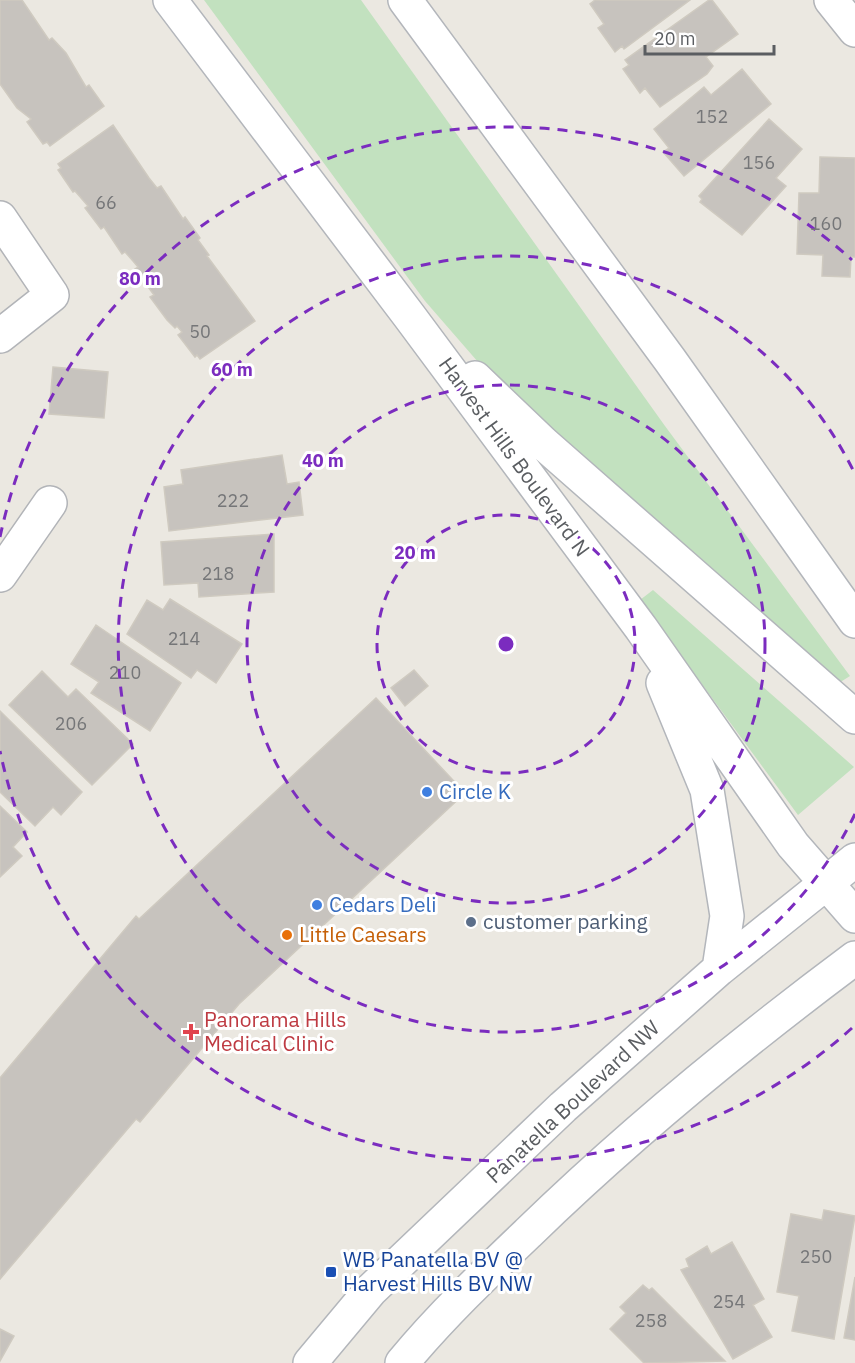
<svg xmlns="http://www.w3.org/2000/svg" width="855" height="1363" viewBox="0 0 855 1363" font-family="'IBM Plex Sans',sans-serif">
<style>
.grass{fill:#c2e1bf}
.building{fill:#c7c3be;stroke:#cfcac0;stroke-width:1.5}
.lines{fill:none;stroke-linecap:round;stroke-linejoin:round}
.street-casing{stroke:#b2b4b8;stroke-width:36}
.secondary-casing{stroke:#b3b6bb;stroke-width:36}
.street{stroke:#fff;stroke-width:33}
.secondary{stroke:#fff;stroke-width:33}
.ring{fill:none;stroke:#7b2cbf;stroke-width:3;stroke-dasharray:10 8}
.shop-dot{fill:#3f7fe0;stroke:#fff;stroke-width:2}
.service-dot{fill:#5c6f8a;stroke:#fff;stroke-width:2}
.food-dot{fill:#e8710a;stroke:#fff;stroke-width:2}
.health-dot{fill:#e0444e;stroke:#fff;stroke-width:2}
.transit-dot{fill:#1a4fb4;stroke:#fff;stroke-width:2}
.labels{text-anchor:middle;stroke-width:6;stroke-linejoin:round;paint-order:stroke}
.number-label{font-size:18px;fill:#757678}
.street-label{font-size:21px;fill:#5a5d61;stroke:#fff}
.shop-label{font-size:21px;fill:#366cbe;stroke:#fff;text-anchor:start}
.service-label{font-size:21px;fill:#4e5e75;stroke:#fff;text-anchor:start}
.food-label{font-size:21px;fill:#c56008;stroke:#fff;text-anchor:start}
.health-label{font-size:21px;fill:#be3a42;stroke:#fff;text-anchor:start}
.transit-label{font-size:21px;fill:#164399;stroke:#fff;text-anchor:start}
.centre{fill:#7b2cbf;stroke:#fff;stroke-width:3}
.ring-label{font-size:18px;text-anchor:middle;font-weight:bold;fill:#7b2cbf;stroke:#fff;stroke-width:6;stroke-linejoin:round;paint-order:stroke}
</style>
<rect width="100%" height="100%" fill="#ebe8e1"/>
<!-- grass -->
<path class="grass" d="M 204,0 L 361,0 L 665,426 L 850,676 L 834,686 L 498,385 L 425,301 Z
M 653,590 L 854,767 L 798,815 L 640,600 Z"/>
<!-- building -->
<path class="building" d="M 0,0 L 22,0 L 49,40 L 52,38 L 66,53 L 86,87 L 89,85 L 104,106 L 50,146 L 47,142 L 43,144 L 27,122 L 31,119 L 17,108 L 0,84 Z
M 595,0 L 690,0 L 624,49 L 622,46 L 615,52 L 598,28 L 604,24 L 590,4 Z
M 709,0 L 712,0 L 738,34 L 706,57 L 713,66 L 707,74 L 660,107 L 645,88 L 640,93 L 623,69 L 629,65 L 625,60 Z
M 742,69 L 771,104 L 684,176 L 663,152 L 669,148 L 654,129 L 704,87 L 711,95 Z
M 769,119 L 802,149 L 776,178 L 786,186 L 742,235 L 700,202 L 702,199 L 699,196 Z
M 113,125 L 149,178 L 157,188 L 161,186 L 183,219 L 185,217 L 200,238 L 198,240 L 209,255 L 207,256 L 255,321 L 200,359 L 197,355 L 195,357 L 178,335 L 182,332 L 177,326 L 175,328 L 167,320 L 150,297 L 154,295 L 135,269 L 138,267 L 133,261 L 125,252 L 122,254 L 104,227 L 101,229 L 85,208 L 88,206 L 75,191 L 73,192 L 58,170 L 61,168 L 58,164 Z
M 820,157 L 855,158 L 855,257 L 851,257 L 850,277 L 822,276 L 823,255 L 797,254 L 799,193 L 819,193 Z
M 53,367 L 108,372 L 104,418 L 49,414 Z
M 282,455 L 287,484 L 299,482 L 303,515 L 169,531 L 164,487 L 183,484 L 181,470 Z
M 274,534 L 274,592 L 199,597 L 198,583 L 164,585 L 161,542 Z
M 170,599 L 242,644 L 216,683 L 197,670 L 191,678 L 127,634 L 147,600 L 163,610 Z
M 96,625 L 181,683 L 150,731 L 91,693 L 99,682 L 71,664 Z
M 414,670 L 428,686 L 405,706 L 391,688 Z
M 42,671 L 68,697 L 76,689 L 133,744 L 92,785 L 9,705 Z
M 376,698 L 465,793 L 239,1004 L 140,1122 L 136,1119 L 0,1279 L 0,1078 L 136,916 L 139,919 Z
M 0,711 L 82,792 L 61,815 L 53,807 L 35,826 L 0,792 Z
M 0,806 L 27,832 L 13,847 L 22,856 L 0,877 Z
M 824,1210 L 855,1216 L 834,1339 L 792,1331 L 799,1296 L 777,1292 L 791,1214 L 822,1220 Z
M 732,1242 L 764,1299 L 753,1305 L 772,1337 L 733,1359 L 681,1270 L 689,1267 L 686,1259 L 707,1246 L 711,1254 Z
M 855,1277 L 855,1340 L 844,1338 Z
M 643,1285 L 649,1290 L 652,1288 L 725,1361 L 644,1363 L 610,1329 L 626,1313 L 620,1307 Z
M 0,1329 L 14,1336 L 0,1361 Z"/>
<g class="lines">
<defs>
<path id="street" d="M 831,0 L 855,30
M 0,218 L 52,295 L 0,336
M 0,575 L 50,503"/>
<path id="secondary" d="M 170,0 L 410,317 L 641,628 L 793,845 L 855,916
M 405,0 L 670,360 L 855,621
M 475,378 L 543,443 L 855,717
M 663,683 L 707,790 L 727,916 L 719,969
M 310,1363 L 371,1290 L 563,1107 L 719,969 L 855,860
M 402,1363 C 441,1316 484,1275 528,1233 C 630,1134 741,1043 855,958"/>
</defs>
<!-- street casing -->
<use href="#street" class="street-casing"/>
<!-- secondary casing -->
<use href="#secondary" class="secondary-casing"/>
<!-- street -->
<use href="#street" class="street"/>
<!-- secondary -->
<use href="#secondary" class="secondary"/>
</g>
<!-- distance rings -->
<g class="ring">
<circle cx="506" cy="644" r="129"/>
<circle cx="506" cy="644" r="259"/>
<path d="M855 814A388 388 0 1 1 855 474"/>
<path d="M852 1028A517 517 0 0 1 0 751M0 537A517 517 0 0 1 852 260"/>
</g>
<!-- markers -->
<g class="shop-dot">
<circle cx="427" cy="792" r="6"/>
<circle cx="317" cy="905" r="6"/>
</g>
<circle class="service-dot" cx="471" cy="922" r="6"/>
<circle class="food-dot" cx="287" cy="935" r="6"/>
<path class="health-dot" d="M188 1023h6v6h6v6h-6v6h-6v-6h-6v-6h6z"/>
<rect class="transit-dot" x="325" y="1266" width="12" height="12" rx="3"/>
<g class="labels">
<!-- number labels -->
<g class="number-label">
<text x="712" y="123">152</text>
<text x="759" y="169">156</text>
<text x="106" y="209">66</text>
<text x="826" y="230">160</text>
<text x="200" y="338">50</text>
<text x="233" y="507">222</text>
<text x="218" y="580">218</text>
<text x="184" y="645">214</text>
<text x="125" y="679">210</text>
<text x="71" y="730">206</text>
<text x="816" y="1263">250</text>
<text x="729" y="1308">254</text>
<text x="651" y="1327">258</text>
</g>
<!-- street labels -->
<g class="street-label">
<text transform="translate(514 457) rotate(54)" y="7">Harvest Hills Boulevard N</text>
<text transform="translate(573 1102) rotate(-43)" y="7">Panatella Boulevard NW</text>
</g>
<!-- shop labels -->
<g class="shop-label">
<text x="439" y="799">Circle K</text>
<text x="329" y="912">Cedars Deli</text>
</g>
<!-- service labels -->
<g class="service-label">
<text x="483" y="929">customer parking</text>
</g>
<!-- food labels -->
<g class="food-label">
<text x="299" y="942">Little Caesars</text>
</g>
<!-- health labels -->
<g class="health-label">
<text x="204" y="1027">Panorama Hills<tspan x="204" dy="24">Medical Clinic</tspan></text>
</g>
<!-- transit labels -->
<g class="transit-label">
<text x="343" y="1267">WB Panatella BV @<tspan x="343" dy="24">Harvest Hills BV NW</tspan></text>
</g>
</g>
<circle cx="506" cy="644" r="9" class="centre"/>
<g class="ring-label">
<text x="140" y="285">80 m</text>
<text x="232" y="376">60 m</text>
<text x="323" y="467">40 m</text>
<text x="415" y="559">20 m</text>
</g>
<!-- scale -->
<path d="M645 45v9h129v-9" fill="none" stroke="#5a5d61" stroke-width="3"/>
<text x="654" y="45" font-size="18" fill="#5a5d61" stroke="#ffffff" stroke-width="4.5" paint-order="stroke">20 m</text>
</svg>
